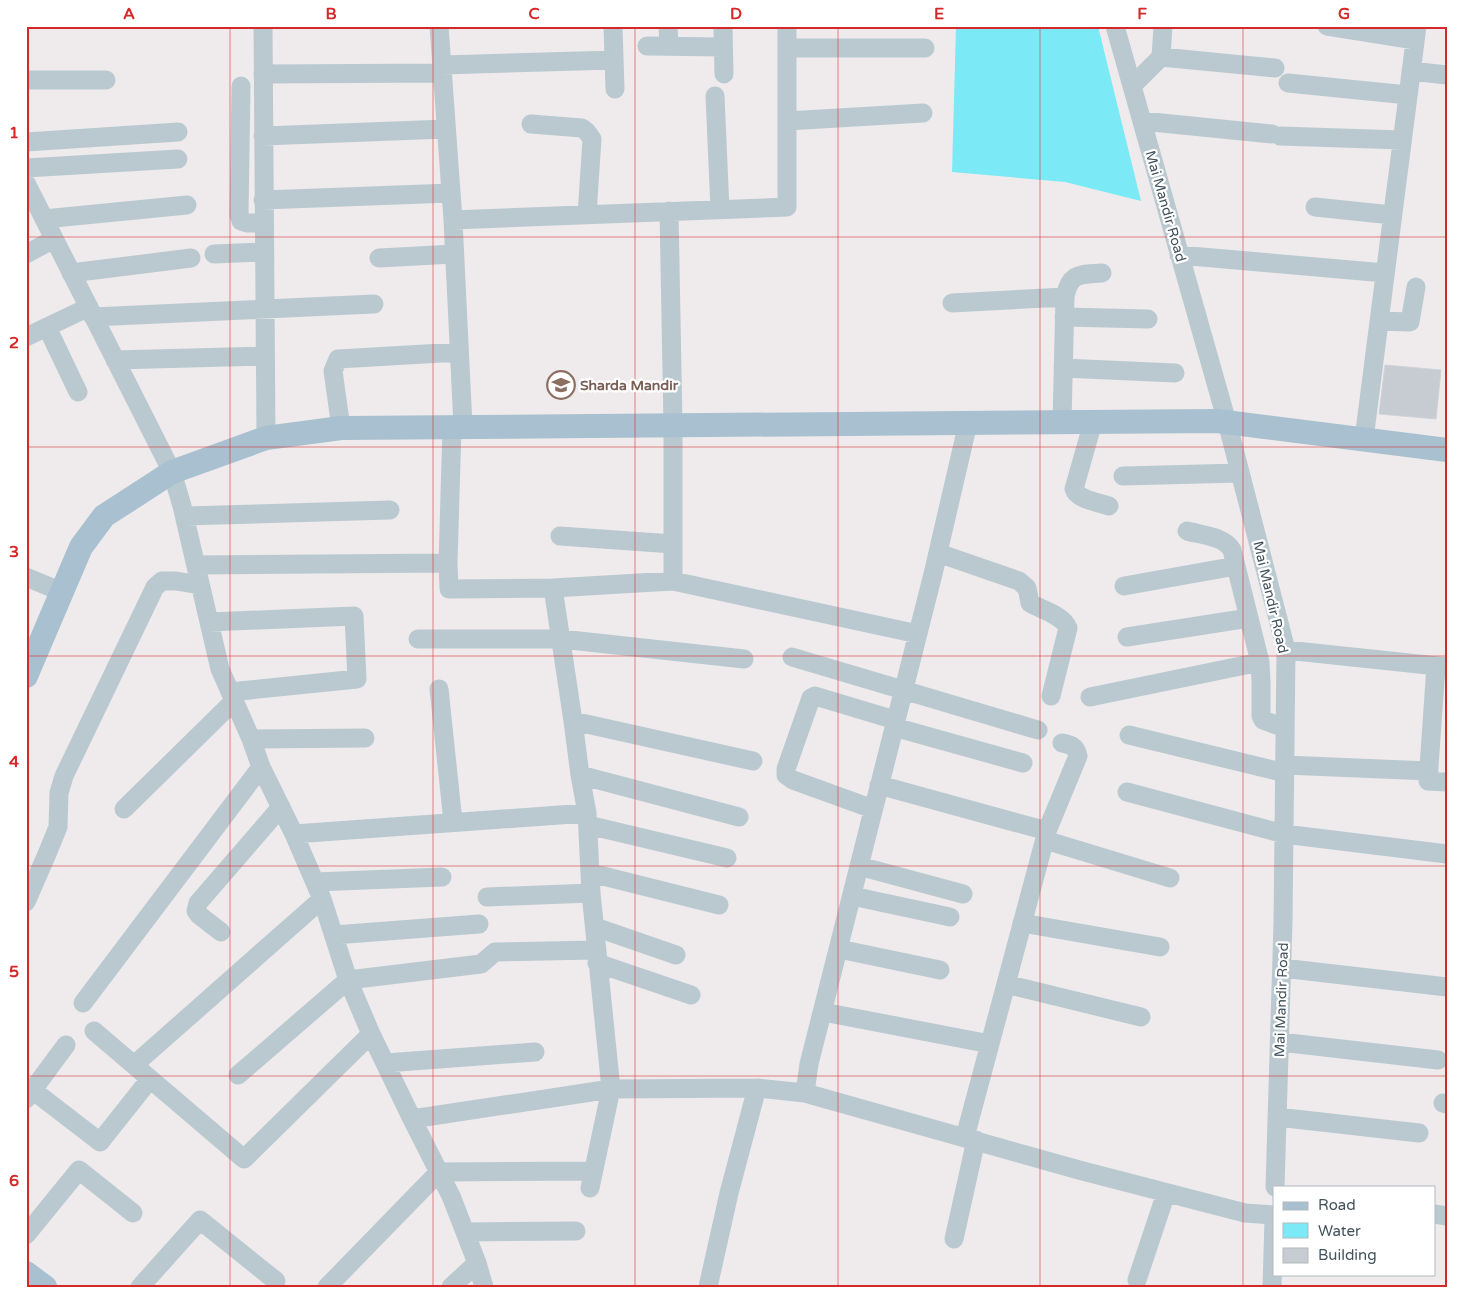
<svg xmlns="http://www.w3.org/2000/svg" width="1473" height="1313" viewBox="0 0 1473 1313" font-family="'Varela Round',sans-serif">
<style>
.water{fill:#7beaf6}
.building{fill:#c7ccd2;stroke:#cfd3d9}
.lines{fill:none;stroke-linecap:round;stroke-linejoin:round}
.minor{stroke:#bac9d0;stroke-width:19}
.major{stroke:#a8c0cf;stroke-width:24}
.grid{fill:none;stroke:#d62828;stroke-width:1;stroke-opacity:0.55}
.labels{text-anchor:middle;stroke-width:4.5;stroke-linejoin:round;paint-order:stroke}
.street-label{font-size:14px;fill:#42525b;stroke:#fff}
.education-label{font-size:14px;font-weight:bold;fill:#785e54;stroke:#fff;text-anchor:start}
.neatline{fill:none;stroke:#d62828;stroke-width:2}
.grid-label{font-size:16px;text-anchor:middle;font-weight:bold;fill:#d62828}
</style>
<rect width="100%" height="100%" fill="#efebec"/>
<!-- water -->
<path class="water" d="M 956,26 L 1098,26 L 1141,201 L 1065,182 L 952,172 Z"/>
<!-- building -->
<path class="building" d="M 1385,365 L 1441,370 L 1436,419 L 1379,414 Z"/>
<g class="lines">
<!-- minor -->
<path class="minor" d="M 263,26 L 266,438
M 439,26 L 453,220 L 463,426
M 613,26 L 615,89
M 668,26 L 669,45
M 723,26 L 724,74
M 1115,26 L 1227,422 L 1286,650 L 1283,922 L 1275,1187
M 1327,26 L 1415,40
M 647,46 L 723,47
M 787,48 L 925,48
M 1161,57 L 1275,68
M 442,65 L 614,60
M 1411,71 L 1447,75
M 263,74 L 442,73
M 26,80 L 106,80
M 1288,83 L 1408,95
M 241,86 L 239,215 L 241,221 L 247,223 L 263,223
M 1132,86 L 1161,57 L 1163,26
M 715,96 L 720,209
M 787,121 L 923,113
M 1142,121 L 1272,134
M 531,124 L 582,128 L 587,132 L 592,139 L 587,215
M 263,136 L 446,129
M 1280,136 L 1402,140
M 26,142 L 178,132
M 26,168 L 178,159
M 26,183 L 172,472 L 182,506 L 220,669 L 251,739 L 261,767 L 294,834 L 322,899 L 348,980 L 371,1034 L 412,1119 L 451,1196 L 477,1263 L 484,1287
M 263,200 L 451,193
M 1315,207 L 1392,215
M 669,211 L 673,425 L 673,581
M 44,219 L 187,205
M 453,220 L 787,207 L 787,26
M 26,254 L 54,239
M 214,254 L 263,252
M 1179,255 L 1385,273
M 379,258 L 454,254
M 71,273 L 191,258
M 952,303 L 1065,297
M 93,317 L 374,304
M 1064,317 L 1148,319
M 1379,321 L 1410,322 L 1416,287
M 47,327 L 78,392
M 26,337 L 89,307
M 115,360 L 265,356
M 1063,368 L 1175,373
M 1062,422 L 1065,297 C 1070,272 1080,275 1102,273
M 1093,422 L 1074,489 C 1078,500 1098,502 1109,506
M 452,427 L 448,563 L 449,589 L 553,588
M 341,428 L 333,371 L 338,359 L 459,352
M 1364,439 L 1417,26
M 1123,476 L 1240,473
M 185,516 L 390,510
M 1187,531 C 1201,535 1224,536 1232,550 L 1260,662 L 1261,681 L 1261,716 L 1263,720 L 1285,728
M 560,536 L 673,544
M 938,553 L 1019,581 L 1027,588 L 1030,603 C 1042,610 1063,615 1068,628 L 1051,696
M 196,565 L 448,563
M 26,577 L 62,592
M 1124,586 L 1236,566
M 209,622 L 354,616 L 357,679 L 230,692
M 1127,637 L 1249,618
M 418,639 L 561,639 L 744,659
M 1286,650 L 1447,667
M 792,657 L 1038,730
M 1436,666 L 1428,781 L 1447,782
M 439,689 L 453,822
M 1090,697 L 1260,662
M 573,721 L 753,761
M 894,727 L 1023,763
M 1129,735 L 1285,773
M 251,739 L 365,738
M 1285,765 L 1429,771
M 580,775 L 739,817
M 879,785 L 1047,831 L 965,1137
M 1127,792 L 1284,834 L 1447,854
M 124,809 L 234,701
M 873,809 L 793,780 L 786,775 L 786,769 L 811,698 L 815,696 L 895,720
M 587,813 L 580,775 L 573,721 L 553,588 L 673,581 L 918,634
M 588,825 L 727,858
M 1047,831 L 1078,756 C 1076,746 1071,745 1062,743
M 294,834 L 587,813 L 591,893 L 611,1089 L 590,1188
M 1045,840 L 1170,878
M 859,866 L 963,894
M 591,873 L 719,905
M 315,882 L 442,877
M 852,896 L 950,917
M 487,897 L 591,893
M 26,902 L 47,854 L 58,827 L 59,793 L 64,776 L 155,587 L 162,581 L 176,581 L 200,585
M 1022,923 L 1160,947
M 595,927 L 676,955
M 221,932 L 199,915 L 196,911 L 198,903 L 281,807
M 334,935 L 479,924
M 839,949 L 940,970
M 597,963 L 691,995
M 1282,968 L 1447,987
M 1006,984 L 1141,1017
M 83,1003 L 261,767
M 823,1012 L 990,1044
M 94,1031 L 244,1159 L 371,1034
M 1280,1042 L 1438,1060
M 386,1063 L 535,1052
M 134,1065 L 322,899
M 238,1075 L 348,980 L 481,964 L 495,952 L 596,950
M 805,1093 L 809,1064 L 933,574 L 968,423
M 39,1095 L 100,1142 L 150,1079
M 26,1099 L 66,1045
M 1443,1103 L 1447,1104
M 1277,1117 L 1419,1133
M 412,1119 L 611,1089 L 757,1088
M 1434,1214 L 1447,1216
M 465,1232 L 576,1231
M 26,1235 L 79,1170 L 133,1213
M 954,1239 L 976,1140
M 1137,1280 L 1166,1193
M 140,1287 L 200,1220 L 276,1281
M 327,1287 L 439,1172 L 593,1171
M 451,1287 L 477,1263
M 708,1287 L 729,1193 L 757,1088 L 805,1093 L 1079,1170 L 1245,1213 L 1274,1215
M 1272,1287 L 1274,1219"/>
<!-- major -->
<path class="major" d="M 26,676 L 81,547 L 104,516 L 172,472 L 266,438 L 341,428 L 1217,421 L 1447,450
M 26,1273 L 45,1287"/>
</g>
<!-- grid -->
<path class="grid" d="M 230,26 L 230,1287M 433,26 L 433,1287M 635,26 L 635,1287M 838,26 L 838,1287M 1040,26 L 1040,1287M 1243,26 L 1243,1287M 26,237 L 1447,237M 26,447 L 1447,447M 26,656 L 1447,656M 26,866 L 1447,866M 26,1076 L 1447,1076"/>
<!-- icons -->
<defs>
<symbol id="school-ring" viewBox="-11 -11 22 22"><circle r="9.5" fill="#fff" stroke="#8d6e63" stroke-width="1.5"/><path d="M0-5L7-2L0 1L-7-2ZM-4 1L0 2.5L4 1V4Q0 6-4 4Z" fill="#8d6e63"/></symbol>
</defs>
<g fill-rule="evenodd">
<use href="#school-ring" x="545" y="369" width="32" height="32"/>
</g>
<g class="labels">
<!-- street labels -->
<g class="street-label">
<text transform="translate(1166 206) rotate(74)" y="5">Mai Mandir Road</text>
<text transform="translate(1271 597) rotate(77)" y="5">Mai Mandir Road</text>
<text transform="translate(1281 1000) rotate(-88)" y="5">Mai Mandir Road</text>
</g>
<!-- education labels -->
<g class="education-label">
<text x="580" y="390">Sharda Mandir</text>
</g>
</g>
<!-- border -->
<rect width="1473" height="1313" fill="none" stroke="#ffffff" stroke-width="55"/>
<!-- legend -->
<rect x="1273" y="1186" width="162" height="90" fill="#ffffff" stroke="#b3babd"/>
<rect x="1283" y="1202" width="25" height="8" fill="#a8c0cf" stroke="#b3babd"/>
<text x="1318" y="1210" font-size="15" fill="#42525b">Road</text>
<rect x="1283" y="1223" width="25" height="15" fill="#7beaf6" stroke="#b3babd"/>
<text x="1318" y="1236" font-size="15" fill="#42525b">Water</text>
<rect x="1283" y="1248" width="25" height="15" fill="#c7ccd2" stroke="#b3babd"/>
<text x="1318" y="1260" font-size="15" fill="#42525b">Building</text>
<rect x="28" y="28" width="1418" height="1258" class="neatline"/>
<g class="grid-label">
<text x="129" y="19">A</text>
<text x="331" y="19">B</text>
<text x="534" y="19">C</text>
<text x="736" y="19">D</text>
<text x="939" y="19">E</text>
<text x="1142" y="19">F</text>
<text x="1344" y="19">G</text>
<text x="14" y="138">1</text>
<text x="14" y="348">2</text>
<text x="14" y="557">3</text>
<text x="14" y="767">4</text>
<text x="14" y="977">5</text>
<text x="14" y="1186">6</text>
</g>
</svg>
